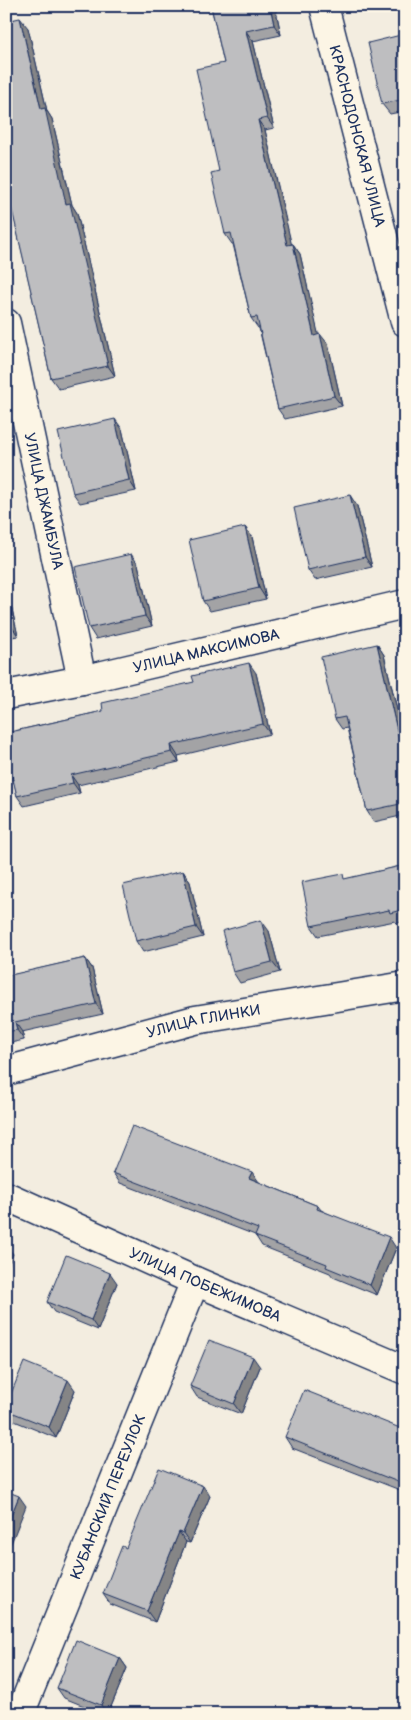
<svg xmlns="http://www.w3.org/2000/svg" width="411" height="1720" viewBox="0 0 411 1720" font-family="'Balsamiq Sans',sans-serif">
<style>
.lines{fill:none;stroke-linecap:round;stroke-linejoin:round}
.minor-casing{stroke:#1b2f5e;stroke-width:31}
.minor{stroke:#fcf5e5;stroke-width:28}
.wall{fill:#a3a3a5;stroke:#1b2f5e}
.shaded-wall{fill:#858586;stroke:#1b2f5e}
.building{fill:#bebec0;stroke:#1b2f5e}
.labels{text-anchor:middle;stroke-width:4;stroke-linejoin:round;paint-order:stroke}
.street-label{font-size:15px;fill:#1b2f5e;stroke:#fcf5e5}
</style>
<rect width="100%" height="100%" fill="#f3ede0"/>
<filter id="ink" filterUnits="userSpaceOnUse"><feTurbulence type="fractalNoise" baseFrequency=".02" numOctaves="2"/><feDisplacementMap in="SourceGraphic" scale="10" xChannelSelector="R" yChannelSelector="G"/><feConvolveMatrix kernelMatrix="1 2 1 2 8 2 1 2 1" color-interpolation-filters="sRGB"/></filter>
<g filter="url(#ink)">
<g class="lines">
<defs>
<g id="minor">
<path id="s1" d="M 324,6 L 405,322"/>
<path id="s2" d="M 6,323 L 82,680"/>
<path id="s3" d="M 6,695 L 82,680 L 405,604"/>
<path id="s4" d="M 6,1071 L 195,1020 L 405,986"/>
<path id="s5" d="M 6,1196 L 195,1281 L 405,1370"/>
<path id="s6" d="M 20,1714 L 195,1281"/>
</g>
</defs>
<!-- minor casing -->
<use href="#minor" class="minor-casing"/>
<!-- minor -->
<use href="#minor" class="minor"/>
</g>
<!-- wall -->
<path class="wall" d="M 211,6 L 275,6 L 281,35 L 253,41 L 274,128 L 265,130 L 291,244 L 293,244 L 300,254 L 318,335 L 328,344 L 342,406 L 285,419 L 278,409 L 259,328 L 258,328 L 251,318 L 233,244 L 232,244 L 225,234 L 219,171 L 224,63 Z
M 6,21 L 28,28 L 47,111 L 52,119 L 72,205 L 77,213 L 115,376 L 59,389 L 51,378 L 8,191 L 6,189 Z
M 405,34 L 405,111 L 390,114 L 382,104 Z
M 122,429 L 136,491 L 80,503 L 73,493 Z
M 357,506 L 372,567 L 315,580 L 308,570 Z
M 245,527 L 252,537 L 266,599 L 210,611 L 203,601 Z
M 138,564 L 152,626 L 96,639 L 89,628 Z
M 6,583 L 18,636 L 6,638 Z
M 377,644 L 384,655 L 404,738 L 405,738 L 405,815 L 374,822 L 367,811 L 347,728 L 342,729 L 335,719 Z
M 256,673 L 270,734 L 178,756 L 179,762 L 78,785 L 80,793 L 24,806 L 17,796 L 14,782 L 6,784 L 6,733 L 103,711 Z
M 405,865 L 405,921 L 397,923 L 395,921 L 318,936 L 311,926 L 346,879 Z
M 183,871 L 190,882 L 203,937 L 143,952 L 136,941 Z
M 269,931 L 280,972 L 240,983 L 233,972 Z
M 85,958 L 92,968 L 103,1014 L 22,1032 L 24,1040 L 6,1044 L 6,973 L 8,976 Z
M 113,1173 L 259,1182 L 318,1206 L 321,1210 L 396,1248 L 377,1295 L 333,1277 L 330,1273 L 262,1246 L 255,1235 L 120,1183 Z
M 117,1283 L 98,1330 L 54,1312 L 47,1302 Z
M 260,1367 L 241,1414 L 197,1397 L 190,1386 Z
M 75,1390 L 56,1438 L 12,1420 L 6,1412 L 6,1406 Z
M 405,1430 L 405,1492 L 292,1448 L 285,1437 Z
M 210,1496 L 190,1543 L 186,1542 L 155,1622 L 110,1604 L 103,1594 L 126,1548 Z
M 120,1658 L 127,1668 L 108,1714 L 104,1714 L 64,1698 L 57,1688 Z"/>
<!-- shaded-wall -->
<path class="shaded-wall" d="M 270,6 L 275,6 L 281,35 L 274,25 Z
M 20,18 L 28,28 L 47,111 L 52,119 L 72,205 L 77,213 L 115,376 L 108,366 L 66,204 L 41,109 Z
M 246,31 L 253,41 L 274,128 L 267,118 Z
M 258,120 L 265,130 L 294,255 L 287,245 Z
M 293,244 L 300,254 L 321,346 L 314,336 Z
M 320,334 L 328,344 L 342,406 L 334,396 Z
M 115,419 L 122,429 L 136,491 L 129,480 Z
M 350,495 L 357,506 L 372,567 L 365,557 Z
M 245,527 L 252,537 L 266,599 L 259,588 Z
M 131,554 L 138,564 L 152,626 L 145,616 Z
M 6,583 L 18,636 L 11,625 L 6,604 Z
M 377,644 L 384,655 L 405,743 L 399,739 Z
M 249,663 L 256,673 L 270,734 L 263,724 Z
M 171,745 L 178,756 L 179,762 L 172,752 Z
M 71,775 L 78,785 L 80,793 L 73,783 Z
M 183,871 L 190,882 L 203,937 L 196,927 Z
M 261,920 L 269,931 L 280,972 L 272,962 Z
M 85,958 L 92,968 L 103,1014 L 96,1004 Z
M 15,1022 L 22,1032 L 24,1040 L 17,1030 Z
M 252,1172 L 259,1182 L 249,1178 Z
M 389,1237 L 396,1248 L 377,1295 L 370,1285 Z
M 6,1245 L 13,1254 L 6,1271 Z
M 110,1273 L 117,1283 L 98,1330 L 91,1320 Z
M 253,1357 L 260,1367 L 241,1414 L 234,1404 Z
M 68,1380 L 75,1390 L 56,1438 L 49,1427 Z
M 203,1486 L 210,1496 L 190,1543 L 183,1533 Z
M 19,1496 L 26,1506 L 6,1556 L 6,1528 Z
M 179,1532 L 186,1542 L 155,1622 L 147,1611 Z
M 120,1658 L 127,1668 L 108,1714 L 107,1714 L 101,1705 Z"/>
<!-- building -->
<path class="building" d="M 211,6 L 270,6 L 274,25 L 246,31 L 267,118 L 258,120 L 287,245 L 293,244 L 314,336 L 320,334 L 334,396 L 278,409 L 257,317 L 251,318 L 231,233 L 225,234 L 211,173 L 219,171 L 196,69 L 224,63 Z
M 20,18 L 41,109 L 45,108 L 66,204 L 70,203 L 108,366 L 51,378 L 6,184 L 6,21 Z
M 405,34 L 405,99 L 382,104 L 368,43 Z
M 115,419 L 129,480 L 73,493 L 58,432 Z
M 350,495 L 365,557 L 308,570 L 294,508 Z
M 245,527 L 259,588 L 203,601 L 189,540 Z
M 131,554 L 145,616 L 89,628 L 75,567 Z
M 6,604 L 11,625 L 6,626 Z
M 377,644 L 399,739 L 405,738 L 405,803 L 367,811 L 345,717 L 335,719 L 321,657 Z
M 249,663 L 263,724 L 171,745 L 172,752 L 71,775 L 73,783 L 17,796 L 11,771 L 6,772 L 6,733 L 103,711 L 102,703 L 194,682 L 192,676 Z
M 405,865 L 405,909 L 390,913 L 389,910 L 311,926 L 302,882 L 343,874 L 344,879 Z
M 183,871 L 196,927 L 136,941 L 123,885 Z
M 261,920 L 272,962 L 233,972 L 222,931 Z
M 85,958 L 96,1004 L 15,1022 L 17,1030 L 6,1032 L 6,976 Z
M 132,1126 L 252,1172 L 249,1178 L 318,1206 L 317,1209 L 389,1237 L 370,1285 L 326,1267 L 327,1264 L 255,1236 L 258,1229 L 113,1173 Z
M 66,1255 L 110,1273 L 91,1320 L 47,1302 Z
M 209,1340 L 253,1357 L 234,1404 L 190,1386 Z
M 24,1362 L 68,1380 L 49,1427 L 6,1410 L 6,1406 Z
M 304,1390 L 405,1430 L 405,1480 L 403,1484 L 285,1437 Z
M 159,1468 L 203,1486 L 183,1533 L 179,1532 L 147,1611 L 103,1594 L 122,1546 L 126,1548 Z
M 6,1491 L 19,1496 L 6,1528 Z
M 76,1640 L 120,1658 L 101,1705 L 57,1688 Z"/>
</g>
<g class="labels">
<!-- street labels -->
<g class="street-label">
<text dy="5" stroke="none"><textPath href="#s1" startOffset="134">КРАСНОДОНСКАЯ УЛИЦА</textPath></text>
<text dy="5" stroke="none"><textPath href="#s2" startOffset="182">УЛИЦА ДЖАМБУЛА</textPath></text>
<text dy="5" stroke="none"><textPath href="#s3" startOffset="205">УЛИЦА МАКСИМОВА</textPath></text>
<text dy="5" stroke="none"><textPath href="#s4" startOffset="204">УЛИЦА ГЛИНКИ</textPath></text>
<text dy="5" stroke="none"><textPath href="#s5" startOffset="218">УЛИЦА ПОБЕЖИМОВА</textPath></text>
<text dy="5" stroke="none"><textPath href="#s6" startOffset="234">КУБАНСКИЙ ПЕРЕУЛОК</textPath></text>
</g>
</g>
<!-- margin -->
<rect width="411" height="1720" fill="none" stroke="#fcf5e5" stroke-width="25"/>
<rect x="12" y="12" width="386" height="1695" fill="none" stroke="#1b2f5e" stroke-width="2" filter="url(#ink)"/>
</svg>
